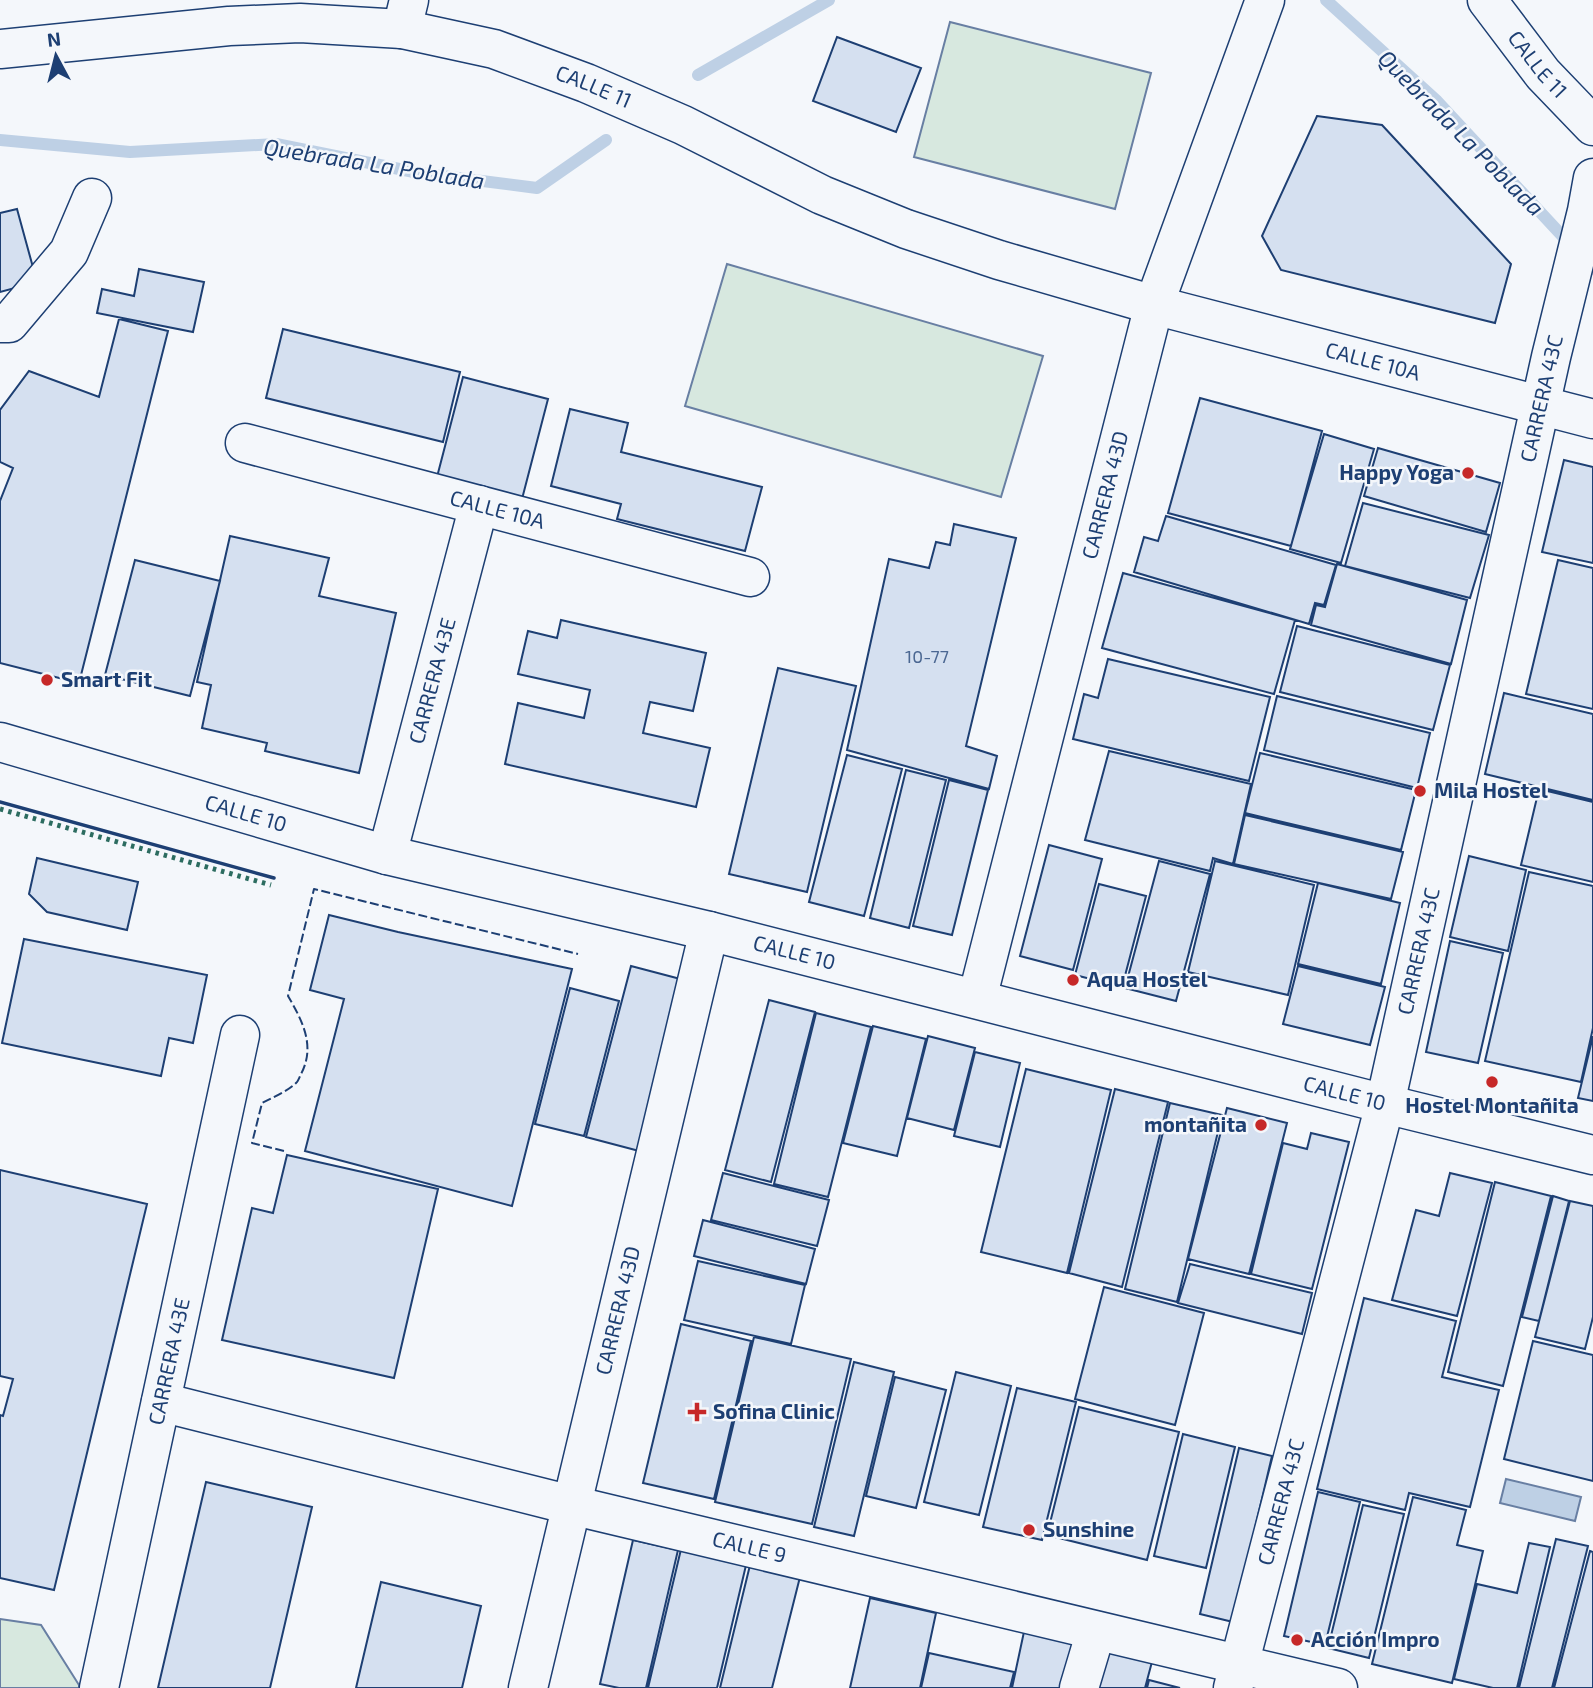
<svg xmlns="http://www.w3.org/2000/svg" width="1593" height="1688" viewBox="0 0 1593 1688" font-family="'Exo 2',sans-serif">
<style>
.green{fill:#d7e8df;stroke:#687fa3;stroke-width:2}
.water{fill:#bed0e5;stroke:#687fa3;stroke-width:2}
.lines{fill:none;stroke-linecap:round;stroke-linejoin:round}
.stream{stroke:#bed0e5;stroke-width:12}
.building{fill:#d5e0f0;stroke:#1d3f73;stroke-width:2}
.minor-casing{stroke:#1d3f73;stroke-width:41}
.major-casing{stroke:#1d3f73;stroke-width:41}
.minor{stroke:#f4f7fb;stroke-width:38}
.major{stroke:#f4f7fb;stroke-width:38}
.hedge{stroke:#2c6c60;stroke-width:5;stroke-dasharray:3.5 5;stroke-linecap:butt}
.fence{stroke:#1d3f73;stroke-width:2;stroke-dasharray:9 3.5;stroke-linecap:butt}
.wall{stroke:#1d3f73;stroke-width:3.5}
.poi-dot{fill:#c62828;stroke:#f4f7fb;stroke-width:2.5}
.labels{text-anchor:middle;stroke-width:5;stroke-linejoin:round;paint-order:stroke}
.number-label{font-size:18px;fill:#4b6792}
.street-label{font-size:21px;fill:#1d3f73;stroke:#f4f7fb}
.poi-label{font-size:21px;font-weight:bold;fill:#1d3f73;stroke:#f4f7fb;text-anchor:start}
.water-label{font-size:23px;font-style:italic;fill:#1d3f73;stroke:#f4f7fb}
</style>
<rect width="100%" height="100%" fill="#f4f7fb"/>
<!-- green -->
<path class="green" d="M 950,22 L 1151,73 L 1115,209 L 914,157 Z
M 727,264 L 1043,356 L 1001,497 L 685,406 Z
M 0,1619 L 41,1625 L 79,1685 L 79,1688 L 0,1688 Z"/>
<!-- water -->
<path class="water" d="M 1506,1479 L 1581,1497 L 1575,1521 L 1500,1503 Z"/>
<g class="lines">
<!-- stream -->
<path class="stream" d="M 1326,0 L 1437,101 L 1593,269
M 698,75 L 829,0
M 0,140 L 130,152 L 276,144 L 419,173 L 537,188 L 606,140"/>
</g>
<!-- building -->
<path class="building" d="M 837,37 L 921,68 L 896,132 L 813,101 Z
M 1317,116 L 1382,125 L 1511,264 L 1495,323 L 1281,270 L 1262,236 Z
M 17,209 L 37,282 L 0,292 L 0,213 Z
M 139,269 L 204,282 L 193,332 L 97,313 L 102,289 L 134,296 Z
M 119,319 L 168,331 L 79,683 L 0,663 L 0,501 L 13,468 L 0,462 L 0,410 L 29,371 L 99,397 Z
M 283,329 L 460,372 L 443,442 L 266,398 Z
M 463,377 L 548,399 L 522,499 L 437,477 Z
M 1200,398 L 1322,431 L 1291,546 L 1168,513 Z
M 570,409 L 628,423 L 621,452 L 762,487 L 745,551 L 617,519 L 621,504 L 551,486 Z
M 1324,434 L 1374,449 L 1341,563 L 1290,549 Z
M 1378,448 L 1500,483 L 1486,532 L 1364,496 Z
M 1564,460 L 1593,467 L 1593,563 L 1542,552 Z
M 1363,503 L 1489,535 L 1470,598 L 1345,566 Z
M 1166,516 L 1336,565 L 1324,605 L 1315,603 L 1309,624 L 1134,572 L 1144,537 L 1158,541 Z
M 954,524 L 1016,538 L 966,746 L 997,756 L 989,789 L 847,750 L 889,559 L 929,568 L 936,542 L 950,545 Z
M 230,536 L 329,558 L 319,596 L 396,613 L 359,773 L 265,751 L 267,743 L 202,728 L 211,685 L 197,682 Z
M 135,560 L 220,581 L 190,696 L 105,675 Z
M 1558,560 L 1593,568 L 1593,709 L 1526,694 Z
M 1337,564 L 1467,600 L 1451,664 L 1311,625 L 1316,605 L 1325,607 Z
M 1123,573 L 1295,620 L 1274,694 L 1102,648 Z
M 561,620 L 706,653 L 693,711 L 650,702 L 643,733 L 710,748 L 696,807 L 505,764 L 518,703 L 584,718 L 590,690 L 518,674 L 528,631 L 557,638 Z
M 1297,626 L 1450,665 L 1433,730 L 1280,692 Z
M 1108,659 L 1270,697 L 1249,781 L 1073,739 L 1084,694 L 1098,698 Z
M 778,668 L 856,686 L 807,892 L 729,874 Z
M 1504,693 L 1593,714 L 1593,800 L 1485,774 Z
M 1277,696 L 1430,733 L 1417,788 L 1264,750 Z
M 1109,751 L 1251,784 L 1233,864 L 1213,858 L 1210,871 L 1085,840 Z
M 1260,753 L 1416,790 L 1401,850 L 1245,813 Z
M 847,755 L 902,769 L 864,916 L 809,902 Z
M 906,770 L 946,780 L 909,928 L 870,918 Z
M 949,780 L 988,790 L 952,935 L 913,926 Z
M 1539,789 L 1593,802 L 1593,882 L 1521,865 Z
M 1245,815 L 1403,852 L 1391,899 L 1234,864 Z
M 1049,845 L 1102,859 L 1073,970 L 1020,956 Z
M 1469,856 L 1526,870 L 1508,951 L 1450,937 Z
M 37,858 L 138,882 L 127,930 L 47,912 L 29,894 Z
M 1159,861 L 1210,874 L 1176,1001 L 1125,988 Z
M 1215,861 L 1314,885 L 1288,995 L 1188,972 Z
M 1529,872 L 1593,886 L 1593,1028 L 1581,1082 L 1485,1061 Z
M 1318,883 L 1400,903 L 1381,984 L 1298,964 Z
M 1099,884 L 1146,896 L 1122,987 L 1075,975 Z
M 329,915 L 398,932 L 572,969 L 512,1206 L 305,1151 L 344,999 L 310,990 Z
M 24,939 L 207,975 L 193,1043 L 169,1038 L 161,1076 L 2,1043 Z
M 1450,941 L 1503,953 L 1478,1063 L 1426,1052 Z
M 631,966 L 688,981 L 643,1152 L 586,1137 Z
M 1298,966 L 1385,987 L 1370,1045 L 1283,1024 Z
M 570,988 L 619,1001 L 584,1136 L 535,1124 Z
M 769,1000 L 815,1012 L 771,1182 L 725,1170 Z
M 816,1013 L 871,1027 L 828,1197 L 774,1184 Z
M 873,1026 L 926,1039 L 897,1156 L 843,1143 Z
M 928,1036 L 975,1048 L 954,1130 L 907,1118 Z
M 1593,1036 L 1593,1101 L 1578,1098 Z
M 975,1052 L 1020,1063 L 1000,1147 L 954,1136 Z
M 1026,1069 L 1111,1090 L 1067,1273 L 981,1252 Z
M 1115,1089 L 1168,1102 L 1122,1287 L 1069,1273 Z
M 1170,1103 L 1222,1115 L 1177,1302 L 1125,1289 Z
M 1227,1108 L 1287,1123 L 1249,1274 L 1188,1259 Z
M 1311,1133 L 1349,1142 L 1312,1289 L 1251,1274 L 1283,1143 L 1307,1149 Z
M 287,1155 L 438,1189 L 394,1378 L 222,1340 L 252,1208 L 273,1213 Z
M 0,1170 L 147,1204 L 54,1590 L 0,1578 L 0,1415 L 3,1416 L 13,1379 L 0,1376 Z
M 723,1173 L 829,1200 L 817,1246 L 711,1220 Z
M 1450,1173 L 1492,1183 L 1457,1316 L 1392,1300 L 1416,1210 L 1439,1216 Z
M 1495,1182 L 1551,1196 L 1503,1386 L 1448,1372 Z
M 1553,1196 L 1569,1201 L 1539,1321 L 1522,1317 Z
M 1570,1201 L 1593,1206 L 1593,1317 L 1585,1349 L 1535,1337 Z
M 703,1220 L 815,1249 L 806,1284 L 694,1256 Z
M 698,1261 L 805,1285 L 791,1344 L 684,1320 Z
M 1190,1264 L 1312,1293 L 1302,1334 L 1178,1303 Z
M 1104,1287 L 1204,1313 L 1175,1425 L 1075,1399 Z
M 1364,1298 L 1456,1321 L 1442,1377 L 1499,1390 L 1470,1507 L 1409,1493 L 1405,1510 L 1317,1489 Z
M 681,1324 L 751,1341 L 714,1499 L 643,1483 Z
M 754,1337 L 851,1359 L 812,1524 L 715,1502 Z
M 1533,1341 L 1593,1355 L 1593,1481 L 1504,1459 Z
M 854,1362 L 894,1372 L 854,1536 L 814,1527 Z
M 956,1372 L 1011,1386 L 979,1515 L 924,1502 Z
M 895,1377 L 946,1390 L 916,1508 L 866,1496 Z
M 1017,1388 L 1076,1402 L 1042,1540 L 983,1527 Z
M 1079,1407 L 1179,1432 L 1147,1560 L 1047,1535 Z
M 1183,1434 L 1235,1447 L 1206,1568 L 1154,1556 Z
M 1239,1448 L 1272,1456 L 1233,1622 L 1200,1614 Z
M 206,1482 L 312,1507 L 270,1688 L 158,1688 Z
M 1318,1492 L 1360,1502 L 1325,1645 L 1284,1636 Z
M 1413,1497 L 1466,1510 L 1457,1545 L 1483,1551 L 1452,1683 L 1372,1664 Z
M 1363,1505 L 1404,1514 L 1369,1658 L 1328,1648 Z
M 1556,1539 L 1588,1546 L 1552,1688 L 1519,1688 Z
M 633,1540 L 678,1550 L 646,1688 L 619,1688 L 600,1684 Z
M 1529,1543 L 1550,1547 L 1517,1688 L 1493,1688 L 1454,1679 L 1477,1584 L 1517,1593 Z
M 682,1545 L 747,1561 L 717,1688 L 648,1688 Z
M 1590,1551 L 1593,1552 L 1593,1688 L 1554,1688 Z
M 751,1561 L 801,1573 L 772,1688 L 720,1688 Z
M 381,1582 L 481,1606 L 462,1688 L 356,1688 Z
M 870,1598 L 936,1613 L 920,1688 L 850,1688 Z
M 1025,1627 L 1076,1639 L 1066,1688 L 1012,1688 Z
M 1108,1647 L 1153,1658 L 1145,1688 L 1098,1688 Z
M 929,1653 L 1014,1672 L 1010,1688 L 921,1688 Z
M 1149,1680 L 1180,1688 L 1147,1688 Z"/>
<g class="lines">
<defs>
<g id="minor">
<path id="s1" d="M 1487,0 L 1543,74 L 1593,126"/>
<path d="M 402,29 L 409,0"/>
<path d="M 0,323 L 9,323 L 69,252 L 92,198"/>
<path id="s2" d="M 245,443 L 750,577"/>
<path id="s3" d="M 387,855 L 479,505"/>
<path id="s4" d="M 977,999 L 1154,305 L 1265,0"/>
<path id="s5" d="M 161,1402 L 571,1505 L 1338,1688"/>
<path id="s6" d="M 99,1688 L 240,1035"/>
<path id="s7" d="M 528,1688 L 709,931"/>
<path d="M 1079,1688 L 1096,1631"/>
<path id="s8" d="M 1233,1688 L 1385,1104 L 1551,357 L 1587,211 L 1593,178"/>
</g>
<g id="major">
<path id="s9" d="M 0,49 L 229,26 L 300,23 L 402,29 L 494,49 L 586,83 L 683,125 L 822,195 L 906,229 L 999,260 L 1154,305 L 1593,419"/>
<path id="s10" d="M 0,742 L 387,855 L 709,931 L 1385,1104 L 1593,1155"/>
</g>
</defs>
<!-- minor casing -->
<use href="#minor" class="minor-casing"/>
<!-- major casing -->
<use href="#major" class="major-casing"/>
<!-- minor -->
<use href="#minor" class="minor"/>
<!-- major -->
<use href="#major" class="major"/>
<!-- hedge -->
<path class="hedge" d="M 0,809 L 271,885"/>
<!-- fence -->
<path class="fence" d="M 284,1151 L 252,1143 L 262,1103 C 272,1098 288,1091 296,1083 C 298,1082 300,1076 301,1074 C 316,1046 302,1020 288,996 L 314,889 L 578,954"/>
<!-- wall -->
<path class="wall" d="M 0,802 L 274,878"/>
</g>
<!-- markers -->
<g class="poi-dot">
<circle cx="1468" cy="473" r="7"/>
<circle cx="47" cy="680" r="7"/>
<circle cx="1420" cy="791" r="7"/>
<circle cx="1073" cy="980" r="7"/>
<circle cx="1492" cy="1082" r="7"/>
<circle cx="1261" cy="1125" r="7"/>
<path d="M693.5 1401.5h7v7h7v7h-7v7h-7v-7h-7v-7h7z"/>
<circle cx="1029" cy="1530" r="7"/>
<circle cx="1297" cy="1640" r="7"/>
</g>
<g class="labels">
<!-- number labels -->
<g class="number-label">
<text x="927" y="663">10-77</text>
</g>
<!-- street labels -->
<g class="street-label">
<text dy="7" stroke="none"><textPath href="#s1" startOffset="82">CALLE 11</textPath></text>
<text dy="7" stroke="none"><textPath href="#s9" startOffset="604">CALLE 11</textPath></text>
<text dy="7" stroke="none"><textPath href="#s9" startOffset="1433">CALLE 10A</textPath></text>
<text dy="7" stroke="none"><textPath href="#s8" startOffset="1326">CARRERA 43C</textPath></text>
<text dy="7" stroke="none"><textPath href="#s4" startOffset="520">CARRERA 43D</textPath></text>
<text dy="7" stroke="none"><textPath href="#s2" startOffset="261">CALLE 10A</textPath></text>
<text dy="7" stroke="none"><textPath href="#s3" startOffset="180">CARRERA 43E</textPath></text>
<text dy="7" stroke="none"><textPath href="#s10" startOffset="256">CALLE 10</textPath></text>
<text dy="7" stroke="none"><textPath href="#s8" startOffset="760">CARRERA 43C</textPath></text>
<text dy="7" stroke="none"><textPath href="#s10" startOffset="822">CALLE 10</textPath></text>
<text dy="7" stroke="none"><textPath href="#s10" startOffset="1390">CALLE 10</textPath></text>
<text dy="7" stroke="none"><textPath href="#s7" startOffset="388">CARRERA 43D</textPath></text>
<text dy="7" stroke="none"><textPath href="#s6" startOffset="334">CARRERA 43E</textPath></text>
<text dy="7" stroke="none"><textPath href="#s8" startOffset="192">CARRERA 43C</textPath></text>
<text dy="7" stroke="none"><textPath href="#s5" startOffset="606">CALLE 9</textPath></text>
</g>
<!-- poi labels -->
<g class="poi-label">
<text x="1454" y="480" text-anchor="end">Happy Yoga</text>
<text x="61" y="687">Smart Fit</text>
<text x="1434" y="798">Mila Hostel</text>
<text x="1087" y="987">Aqua Hostel</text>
<text x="1492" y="1113" text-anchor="middle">Hostel Montañita</text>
<text x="1247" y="1132" text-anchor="end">montañita</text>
<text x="713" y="1419">Sofina Clinic</text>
<text x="1043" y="1537">Sunshine</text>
<text x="1311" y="1647">Acción Impro</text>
</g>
<!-- water labels -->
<g class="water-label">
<text transform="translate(1461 133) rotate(45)" y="8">Quebrada La Poblada</text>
<text transform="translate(374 164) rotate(9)" y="8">Quebrada La Poblada</text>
</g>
</g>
<!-- north arrow -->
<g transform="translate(56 56) rotate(353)" stroke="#f4f7fb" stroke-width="5" paint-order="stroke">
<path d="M0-5L12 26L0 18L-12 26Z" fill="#1d3f73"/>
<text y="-10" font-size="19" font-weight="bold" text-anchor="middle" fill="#1d3f73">N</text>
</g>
</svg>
